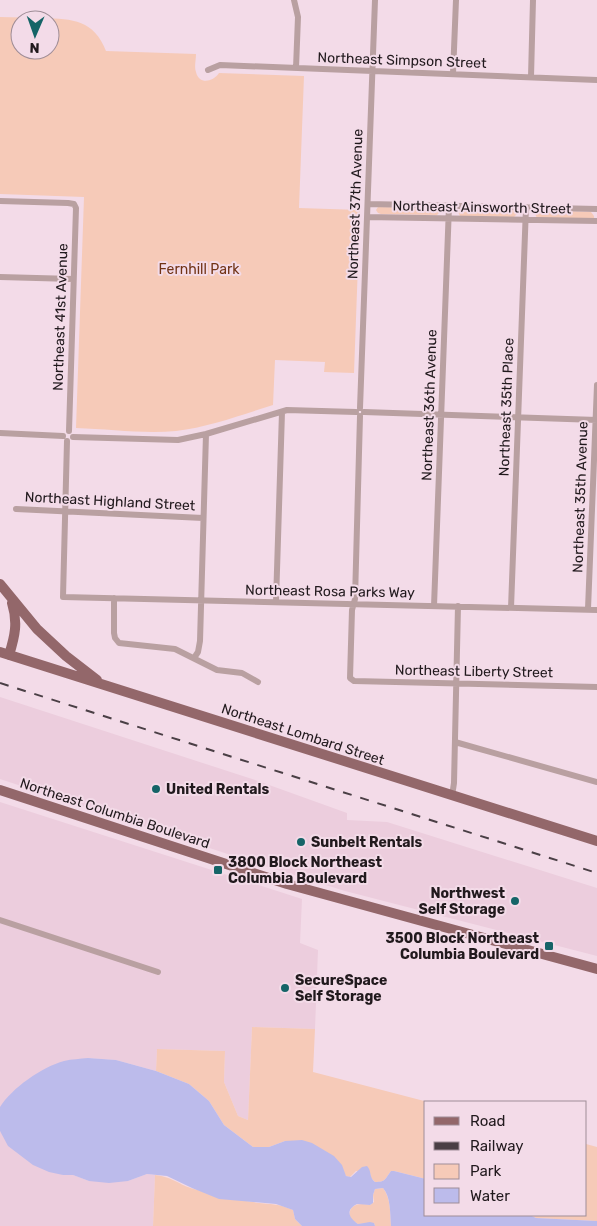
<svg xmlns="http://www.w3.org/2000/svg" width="597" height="1226" viewBox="0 0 597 1226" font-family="Rubik,sans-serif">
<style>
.built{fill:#eccddd}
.green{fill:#f6cab8;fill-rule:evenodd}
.water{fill:#bcbbeb}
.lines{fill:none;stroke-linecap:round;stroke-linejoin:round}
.minor{stroke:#b9a0a1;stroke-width:6}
.primary{stroke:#93676a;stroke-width:10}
.rail{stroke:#4a3f45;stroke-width:2;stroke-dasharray:9 9;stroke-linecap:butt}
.poi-dot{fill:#156467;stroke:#f3dbe8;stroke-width:2}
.labels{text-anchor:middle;stroke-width:4;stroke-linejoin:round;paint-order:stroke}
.street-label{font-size:14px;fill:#21191d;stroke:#f3dbe8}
.park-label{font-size:14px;fill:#713315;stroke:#f3dbe8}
.poi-label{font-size:14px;font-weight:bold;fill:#21191d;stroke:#f3dbe8;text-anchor:start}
</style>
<rect width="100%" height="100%" fill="#f3dbe8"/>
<!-- built -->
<path class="built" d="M 0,697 L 258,781 L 347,813 L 347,820 L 387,822 L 597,888 L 597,956 L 345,891 L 255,863 L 0,779 Z
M 0,802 L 302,899 L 300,943 L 318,950 L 315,1029 L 252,1027 L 248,1120 L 238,1116 L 224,1082 L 225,1051 L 157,1049 L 156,1071 L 116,1060 L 88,1058 L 0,1109 Z
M 0,1131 L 63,1175 L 73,1175 L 89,1181 L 128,1181 L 147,1174 L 155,1175 L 153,1226 L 0,1226 Z"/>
<!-- green -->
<path class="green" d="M 0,17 C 14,17 29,18 43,18 C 73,19 94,20 106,51 L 196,54 C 196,60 194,67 196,72 C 199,85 213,82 219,73 L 304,76 L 299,208 L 360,210 L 354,373 L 324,372 L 325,362 L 275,360 L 273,405 C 241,415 209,427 176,431 C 144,434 109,429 76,428 L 84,197 L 0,194 ZM 20,20 L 50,20 L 50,50 L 20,50 Z
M 378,207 L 437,208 L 440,212 L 437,215 L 381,214 L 378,213 L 376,210 Z
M 461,208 L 514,210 L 517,214 L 514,217 L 460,216 L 458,212 Z
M 537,210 L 591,212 L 594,216 L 594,218 L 537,218 L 535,214 Z
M 252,1027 L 315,1029 L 313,1072 L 428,1102 L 426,1102 L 426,1179 L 394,1171 L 391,1171 C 385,1179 386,1182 375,1182 L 371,1178 L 370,1173 L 356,1171 L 350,1177 L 346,1176 L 344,1173 L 285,1141 L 269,1147 L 253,1147 L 224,1125 L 209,1101 L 189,1084 L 156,1071 L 157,1049 L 225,1051 L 224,1082 L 238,1116 L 248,1120 Z
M 586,1144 L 597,1147 L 597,1221 L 536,1218 L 530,1215 L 586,1215 Z
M 155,1175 C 173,1177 179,1185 194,1189 C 215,1195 238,1200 259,1203 C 274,1205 277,1203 293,1210 L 295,1219 L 302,1226 L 153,1226 Z
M 383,1188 C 391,1198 390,1214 391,1226 L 375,1226 L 374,1223 L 358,1224 L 350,1219 C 347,1205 358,1202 370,1205 L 374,1202 L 373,1195 L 375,1189 Z"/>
<!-- water -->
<path class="water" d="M 88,1058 L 116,1060 L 156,1071 L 189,1084 L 209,1101 L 224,1125 L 253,1147 L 269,1147 L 285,1141 L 302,1140 L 312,1143 L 334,1156 L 342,1165 L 346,1176 L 351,1177 L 362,1167 L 367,1166 C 372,1171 369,1178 375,1182 C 386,1182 385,1179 391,1171 L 394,1171 L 426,1179 L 426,1215 L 530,1215 L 536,1218 L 597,1221 L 597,1226 L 391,1226 C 390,1214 391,1197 383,1188 L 375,1189 L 373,1195 L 373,1203 L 370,1205 L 357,1204 C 345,1210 349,1218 358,1224 L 370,1222 L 374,1223 L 375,1226 L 302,1226 L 295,1219 L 293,1210 L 276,1204 L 219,1199 L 192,1188 L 167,1176 L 147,1174 L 128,1181 L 109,1183 L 89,1181 L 73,1175 L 63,1175 L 49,1172 L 33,1165 L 8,1146 L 0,1131 L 0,1107 C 12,1088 42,1067 64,1061 C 72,1059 80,1059 88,1058 Z"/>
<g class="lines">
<!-- minor -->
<path class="minor" d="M 294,0 L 298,17 L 296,68
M 208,70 L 220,65 L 597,80
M 453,74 L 456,0
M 531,77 L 533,0
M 0,201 L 68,203 L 74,204 L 76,208 L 69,431
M 368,204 L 597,209
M 367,217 L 597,221
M 0,277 L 73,279
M 360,408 L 375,0
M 364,412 L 597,420
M 360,416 L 355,599 L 352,610 L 350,678 L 354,681 L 597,687
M 0,433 L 63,436
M 73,437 L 178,440 L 206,434 L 287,410 L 356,412
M 67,441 L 63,597 L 597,610
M 16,509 L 203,518
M 114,598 L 114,633 L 115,638 L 119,643 L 175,649 L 217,670 L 242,673 L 258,682
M 276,602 L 282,412
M 434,606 L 449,206
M 511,608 L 526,207
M 588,609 L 597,385
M 194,658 L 198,652 L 200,641 L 206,434
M 455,742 L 597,782
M 452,796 L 454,783 L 458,606
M 0,920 L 158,972"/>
<!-- primary -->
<path class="primary" d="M 0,584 L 37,629 L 66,656 L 97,680
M 0,652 L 597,841
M 9,655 C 15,636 18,622 12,603
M 0,790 L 287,884 L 597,969"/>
<!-- rail -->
<path class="rail" d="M 0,683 L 597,873"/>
</g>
<!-- markers -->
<g class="poi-dot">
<circle cx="156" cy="789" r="5"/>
<circle cx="301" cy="842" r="5"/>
<rect x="213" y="865" width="10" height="10" rx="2.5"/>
<circle cx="515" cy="901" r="5"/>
<rect x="544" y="941" width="10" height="10" rx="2.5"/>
<circle cx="285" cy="988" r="5"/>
</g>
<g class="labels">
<!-- street labels -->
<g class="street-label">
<text transform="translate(402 60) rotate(2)" y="5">Northeast Simpson Street</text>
<text transform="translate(355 204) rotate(-88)" y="5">Northeast 37th Avenue</text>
<text transform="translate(482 207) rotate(1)" y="5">Northeast Ainsworth Street</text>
<text transform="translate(60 317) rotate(-88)" y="5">Northeast 41st Avenue</text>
<text transform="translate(429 405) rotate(-88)" y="5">Northeast 36th Avenue</text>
<text transform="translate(506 407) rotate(-88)" y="5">Northeast 35th Place</text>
<text transform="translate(580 497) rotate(-88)" y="5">Northeast 35th Avenue</text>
<text transform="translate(110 501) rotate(3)" y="5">Northeast Highland Street</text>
<text transform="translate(330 591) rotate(1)" y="5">Northeast Rosa Parks Way</text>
<text transform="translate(474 671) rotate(1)" y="5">Northeast Liberty Street</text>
<text transform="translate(303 734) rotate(18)" y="5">Northeast Lombard Street</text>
<text transform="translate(115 813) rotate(18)" y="5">Northeast Columbia Boulevard</text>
</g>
<!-- park labels -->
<g class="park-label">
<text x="199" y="274">Fernhill Park</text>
</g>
<!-- poi labels -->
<g class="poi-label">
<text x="166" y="794">United Rentals</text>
<text x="311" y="847">Sunbelt Rentals</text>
<text x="228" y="867">3800 Block Northeast<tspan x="228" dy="16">Columbia Boulevard</tspan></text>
<text x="505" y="898" text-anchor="end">Northwest<tspan x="505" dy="16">Self Storage</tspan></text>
<text x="539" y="943" text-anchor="end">3500 Block Northeast<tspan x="539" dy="16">Columbia Boulevard</tspan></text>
<text x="295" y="985">SecureSpace<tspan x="295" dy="16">Self Storage</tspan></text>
</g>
</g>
<!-- legend -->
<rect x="424" y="1101" width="162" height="115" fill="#f3dbe8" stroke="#9f8d97"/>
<rect x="434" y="1117" width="25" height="8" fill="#93676a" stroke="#9f8d97"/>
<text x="470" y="1126" font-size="15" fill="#21191d">Road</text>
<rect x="434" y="1142" width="25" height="8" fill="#4a3f45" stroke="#9f8d97"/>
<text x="470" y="1151" font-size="15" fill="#21191d">Railway</text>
<rect x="434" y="1164" width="25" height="15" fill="#f6cab8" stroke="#9f8d97"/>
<text x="470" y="1176" font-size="15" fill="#21191d">Park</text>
<rect x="434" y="1188" width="25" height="15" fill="#bcbbeb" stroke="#9f8d97"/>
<text x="470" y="1201" font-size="15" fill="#21191d">Water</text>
<!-- north arrow -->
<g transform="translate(35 35) rotate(182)"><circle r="24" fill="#f3dbe8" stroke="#9f8d97"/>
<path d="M0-4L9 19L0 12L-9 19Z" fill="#156467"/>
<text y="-8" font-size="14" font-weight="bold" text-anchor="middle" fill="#21191d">N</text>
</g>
</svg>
